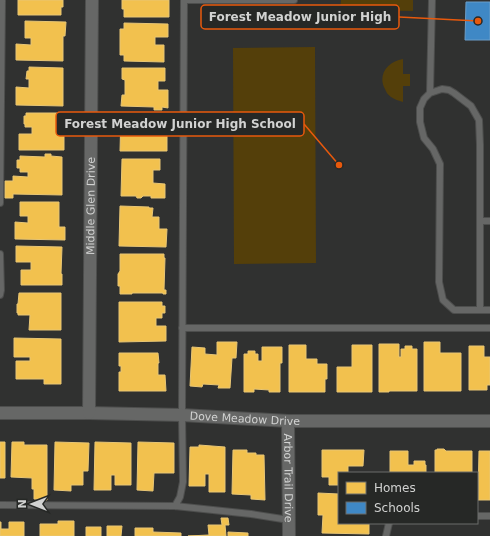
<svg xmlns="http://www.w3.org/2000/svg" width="490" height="536" viewBox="0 0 490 536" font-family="'DejaVu Sans',sans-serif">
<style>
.green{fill:#543f0a}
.homes{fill:#f2c14e;stroke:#e8c675}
.schools{fill:#3f88c5;stroke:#6b9ec9}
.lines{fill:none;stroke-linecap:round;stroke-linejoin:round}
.service-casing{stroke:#4d4e4d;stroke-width:8}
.minor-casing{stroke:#4d4e4d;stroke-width:14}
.service{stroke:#666766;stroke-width:6}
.minor{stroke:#666766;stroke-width:12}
.labels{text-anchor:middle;stroke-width:4;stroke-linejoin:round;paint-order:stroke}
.street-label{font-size:11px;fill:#d1d2d1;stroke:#262826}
.leader{fill:none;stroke:#e8590c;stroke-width:1.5}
.callout-dot{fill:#e8590c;stroke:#262826;stroke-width:1.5}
.callout{fill:#262826;stroke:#e8590c;stroke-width:1.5}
.callout-label{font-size:12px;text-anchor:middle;font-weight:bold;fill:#d1d2d1}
</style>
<rect width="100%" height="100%" fill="#303130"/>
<!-- green -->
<path class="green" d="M 341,0 L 413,0 L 413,11 L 340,10 Z
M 315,47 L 316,263 L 234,264 L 233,48 Z
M 403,59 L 403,74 L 410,74 L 410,86 L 403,86 L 403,102 C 399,101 394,99 391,97 C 388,95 386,92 385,89 C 377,75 388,61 403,59 Z"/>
<!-- homes -->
<path class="homes" d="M 18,0 L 63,0 L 63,7 L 61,7 L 61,15 L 18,15 Z
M 122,0 L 169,0 L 169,17 L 124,17 L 124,9 L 122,9 Z
M 25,21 L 66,22 L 65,36 L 63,36 L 63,61 L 16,60 L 16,44 L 31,45 L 31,38 L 25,38 Z
M 124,23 L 168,24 L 168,37 L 155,37 L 155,45 L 164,45 L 164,62 L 124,61 L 124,55 L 120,55 L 120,29 L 124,29 Z
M 29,67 L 63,68 L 63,106 L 16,105 L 16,87 L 29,88 L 29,79 L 26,79 L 27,71 L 29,71 Z
M 122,68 L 165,68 L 165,81 L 158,81 L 158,90 L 168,90 L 168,108 L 162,107 L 162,110 L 154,110 L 154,107 L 121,106 L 122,95 L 125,95 L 125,80 L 122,79 Z
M 26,113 L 63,113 L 63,128 L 60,128 L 60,135 L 64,135 L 64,150 L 19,150 L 19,134 L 32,134 L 32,127 L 25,127 L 25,124 L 24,124 L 24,116 L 26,116 Z
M 121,113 L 164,114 L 163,118 L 166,118 L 166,125 L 164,125 L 163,130 L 161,130 L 161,135 L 167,135 L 167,151 L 120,151 Z
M 45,154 L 51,154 L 51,156 L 62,157 L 62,195 L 13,194 L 13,198 L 5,198 L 5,181 L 13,181 L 13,176 L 28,177 L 28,172 L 20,172 L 20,168 L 17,168 L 17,160 L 20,160 L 20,156 L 45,157 Z
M 122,159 L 160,159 L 160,170 L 153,170 L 153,183 L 165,184 L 165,198 L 151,198 L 151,196 L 143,196 L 141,198 L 137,198 L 136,196 L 121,196 Z
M 20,202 L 59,202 L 59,227 L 65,227 L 65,240 L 15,239 L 15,222 L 28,223 L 28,216 L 20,216 Z
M 120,206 L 149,207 L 149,208 L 153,208 L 152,217 L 159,217 L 159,229 L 167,229 L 166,247 L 119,246 Z
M 16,246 L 62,247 L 61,274 L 62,274 L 62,285 L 21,285 L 21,270 L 31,270 L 31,262 L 16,262 Z
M 120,254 L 164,254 L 164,258 L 165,258 L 164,290 L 166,290 L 166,294 L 163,294 L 163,293 L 132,293 L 132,294 L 120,294 L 120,286 L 118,286 L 118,274 L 120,271 Z
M 19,293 L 61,293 L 61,330 L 29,330 L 30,315 L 18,315 L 18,313 L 17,313 L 17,304 L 18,304 Z
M 119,302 L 162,302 L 162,306 L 165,306 L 165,313 L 162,313 L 162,318 L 156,318 L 156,326 L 166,326 L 166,341 L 119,342 Z
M 14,338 L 61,339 L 61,384 L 44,384 L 44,379 L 16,379 L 16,361 L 30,361 L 30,357 L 14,357 Z
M 217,342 L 237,342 L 236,358 L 232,358 L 230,388 L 218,388 L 219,385 L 203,384 L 202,387 L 190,386 L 192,347 L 205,348 L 205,354 L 217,355 Z
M 424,342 L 440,342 L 440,353 L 461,353 L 461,391 L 424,391 Z
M 379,344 L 399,344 L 399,357 L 401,357 L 401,349 L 405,349 L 405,346 L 412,346 L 412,349 L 417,349 L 417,391 L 389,391 L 389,392 L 379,392 Z
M 289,345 L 306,345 L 306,359 L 317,359 L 317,364 L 327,364 L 327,379 L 325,379 L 325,392 L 289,392 Z
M 352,345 L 372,345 L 372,392 L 337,392 L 337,367 L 352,367 Z
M 469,346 L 484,346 L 484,357 L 490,357 L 490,385 L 487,385 L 487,390 L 469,390 Z
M 262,347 L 282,347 L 282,363 L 280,363 L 280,392 L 269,392 L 269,390 L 254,389 L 254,392 L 244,392 L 244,354 L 248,354 L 248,351 L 255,351 L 255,354 L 258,354 L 258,361 L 262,361 Z
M 119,353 L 158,353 L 159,363 L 158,363 L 158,375 L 165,375 L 166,391 L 119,391 L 119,372 L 121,372 L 121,366 L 119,366 Z
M 0,442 L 5,442 L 5,478 L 0,478 Z
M 12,442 L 24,442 L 24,445 L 47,445 L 47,500 L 34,499 L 34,489 L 32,489 L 32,478 L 11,477 Z
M 55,442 L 89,443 L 88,471 L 83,471 L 83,485 L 71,485 L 71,491 L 54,490 Z
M 95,442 L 131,443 L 131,485 L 115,485 L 115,475 L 111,475 L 111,490 L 94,490 Z
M 138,442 L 174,443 L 174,473 L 154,473 L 153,491 L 137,490 Z
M 199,445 L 225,447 L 225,492 L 209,492 L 209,474 L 205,474 L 205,486 L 189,486 L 190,447 L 199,447 Z
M 437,449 L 444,449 L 446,451 L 472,451 L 472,473 L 435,473 L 435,450 L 437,450 Z
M 233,450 L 247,450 L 247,453 L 256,453 L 256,455 L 264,455 L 265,500 L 251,499 L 251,495 L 232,494 Z
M 322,450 L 364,450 L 363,466 L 348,466 L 348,473 L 339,473 L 339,485 L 329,485 L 329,477 L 322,477 Z
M 390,451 L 408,451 L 408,465 L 414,465 L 414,461 L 425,461 L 425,465 L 426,465 L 426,473 L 390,473 Z
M 479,451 L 490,451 L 490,500 L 478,500 Z
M 318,493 L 339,494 L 339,523 L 369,523 L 369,534 L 322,533 L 323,515 L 318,515 Z
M 221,518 L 228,518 L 229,525 L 225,525 L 226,536 L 188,536 L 209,535 L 208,525 L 222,525 Z
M 58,521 L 74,521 L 74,536 L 40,536 L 40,524 L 58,524 Z
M 0,522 L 1,522 L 1,529 L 9,529 L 9,522 L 24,522 L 24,536 L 0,536 Z
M 107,526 L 122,526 L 121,536 L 107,536 Z
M 86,527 L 101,527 L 101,536 L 86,536 Z
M 135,528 L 153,528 L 153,532 L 181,533 L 181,536 L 135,536 Z
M 228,532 L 248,533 L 248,536 L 228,536 Z"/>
<!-- schools -->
<path class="schools" d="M 466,2 L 490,2 L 490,40 L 465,40 Z"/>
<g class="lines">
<defs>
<path id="service" d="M 184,0 L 294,0
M 430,93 L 432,0
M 0,203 L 2,0
M 480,221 L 490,221
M 0,254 L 1,290 L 0,295
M 480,310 L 480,145 L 479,120 L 471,106 L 454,93 L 449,90 L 442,89 L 430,93 L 424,99 L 420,108 L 420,122 L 424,138 L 433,149 L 440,164 L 439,282 L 443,300 L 454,310 L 490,310
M 182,328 L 490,328
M 0,505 L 175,506 L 251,514 L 289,520
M 175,506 L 180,497 L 183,482 L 182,415 L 184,0
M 477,516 L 490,516
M 386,536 L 389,523"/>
<g id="minor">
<path id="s1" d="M 0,413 L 89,413 L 182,415 L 288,421 L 490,421"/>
<path id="s2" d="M 89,413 L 92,0"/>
<path id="s3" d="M 288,421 L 289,536"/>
</g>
</defs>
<!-- service casing -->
<use href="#service" class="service-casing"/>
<!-- minor casing -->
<use href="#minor" class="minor-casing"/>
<!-- service -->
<use href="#service" class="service"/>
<!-- minor -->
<use href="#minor" class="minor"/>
</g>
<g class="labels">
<!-- street labels -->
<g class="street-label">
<text dy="4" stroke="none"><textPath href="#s2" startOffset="207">Middle Glen Drive</textPath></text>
<text dy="4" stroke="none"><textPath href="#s1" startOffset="245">Dove Meadow Drive</textPath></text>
<text dy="4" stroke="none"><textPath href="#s3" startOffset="57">Arbor Trail Drive</textPath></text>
</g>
</g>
<!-- callouts -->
<path class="leader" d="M478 21L399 17M339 165L304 124"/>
<g class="callout-dot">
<circle cx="478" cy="21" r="4"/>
<circle cx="339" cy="165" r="4"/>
</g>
<g class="callout">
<rect x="201" y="5" width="198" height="24" rx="4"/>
<rect x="56" y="112" width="248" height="24" rx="4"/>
</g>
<g class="callout-label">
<text x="300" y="21">Forest Meadow Junior High</text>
<text x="180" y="128">Forest Meadow Junior High School</text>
</g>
<!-- legend -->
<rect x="338" y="472" width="140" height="52" fill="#262826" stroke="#6a6c6a"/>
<rect x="346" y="482" width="20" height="12" fill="#f2c14e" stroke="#6a6c6a"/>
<text x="374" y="492" font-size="12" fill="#d1d2d1">Homes</text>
<rect x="346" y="502" width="20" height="12" fill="#3f88c5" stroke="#6a6c6a"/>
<text x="374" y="512" font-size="12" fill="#d1d2d1">Schools</text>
<!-- north arrow -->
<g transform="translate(32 504) rotate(270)" stroke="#262826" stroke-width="3" paint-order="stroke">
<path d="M0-3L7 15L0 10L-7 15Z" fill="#d1d2d1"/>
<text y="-6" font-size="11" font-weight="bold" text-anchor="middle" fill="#d1d2d1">N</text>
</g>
</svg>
